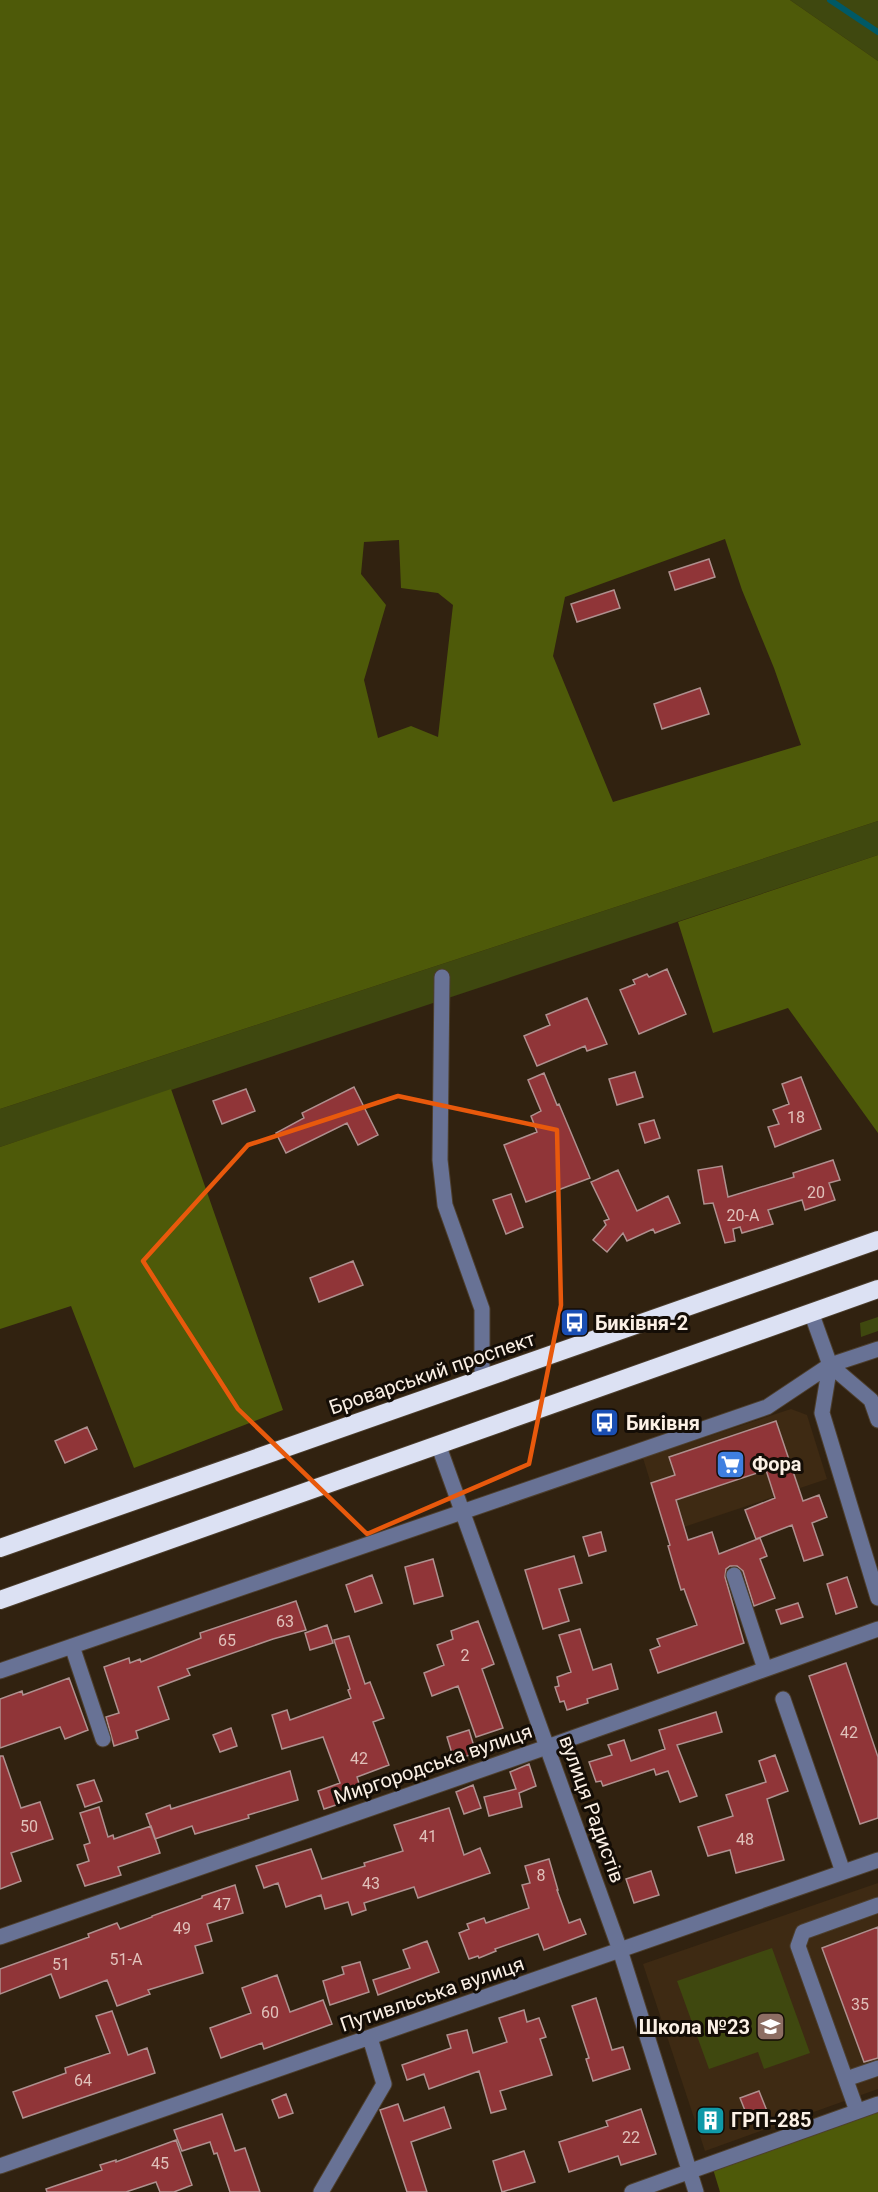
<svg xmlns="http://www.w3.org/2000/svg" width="878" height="2192" viewBox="0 0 878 2192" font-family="Roboto,sans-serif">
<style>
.built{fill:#3e2a13}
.green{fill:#3f480f}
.forest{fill:#4e5a09;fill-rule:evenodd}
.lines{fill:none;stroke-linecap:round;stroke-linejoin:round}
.stream{stroke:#005965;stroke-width:6}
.building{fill:#903538;stroke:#af908f;stroke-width:1.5}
.minor-casing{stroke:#4d3f2e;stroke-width:17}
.highway-casing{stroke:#4d3f2e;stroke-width:20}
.minor{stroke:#687295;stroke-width:15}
.highway{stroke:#dce1f3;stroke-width:18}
.marked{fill:none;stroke:#e8590c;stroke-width:4.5;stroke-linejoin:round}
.labels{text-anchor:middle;stroke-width:6;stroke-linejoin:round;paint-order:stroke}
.number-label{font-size:16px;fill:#e0c1ba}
.poi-label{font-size:20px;font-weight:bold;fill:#fbf0e5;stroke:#140d06;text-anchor:start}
.street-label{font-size:20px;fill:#fbf0e5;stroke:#140d06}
</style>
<rect width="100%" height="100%" fill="#312210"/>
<!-- built -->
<path class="built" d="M 791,1409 L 807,1415 L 827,1479 L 666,1533 L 643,1458 Z
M 878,1883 L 878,2089 L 705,2151 L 643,1964 Z"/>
<!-- green -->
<path class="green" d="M 790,0 L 878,0 L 878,61 Z
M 878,821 L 878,855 L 0,1147 L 0,1109 Z
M 878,1317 L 878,1331 L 861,1337 L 860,1323 Z
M 772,1948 L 810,2053 L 764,2069 L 758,2052 L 709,2069 L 677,1981 Z"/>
<!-- forest -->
<path class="forest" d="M 0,0 L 790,0 L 878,61 L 878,821 L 0,1109 ZM 725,539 L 742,590 L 774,668 L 801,745 L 613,802 L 553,656 L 565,597 ZM 399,540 L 401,588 L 438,593 L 453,605 L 438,737 L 411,726 L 378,738 L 364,680 L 386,605 L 361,574 L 364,542 Z
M 878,855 L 878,1133 L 788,1008 L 713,1033 L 678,922 Z
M 171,1089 L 283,1410 L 134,1468 L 71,1306 L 0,1329 L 0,1147 Z
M 878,2109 L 878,2192 L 720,2192 L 713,2169 Z"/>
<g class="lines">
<!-- stream -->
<path class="stream" d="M 830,0 L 878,32"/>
</g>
<!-- building -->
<path class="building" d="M 709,559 L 715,577 L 675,590 L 669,572 Z
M 614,590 L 620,608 L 577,622 L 571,604 Z
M 700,688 L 709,714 L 662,729 L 654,704 Z
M 667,969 L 686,1014 L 639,1034 L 620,990 L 635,984 L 633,980 L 647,974 L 649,977 Z
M 587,998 L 607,1044 L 587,1051 L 585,1046 L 537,1066 L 524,1036 L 550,1025 L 546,1015 Z
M 635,1072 L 643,1097 L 617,1105 L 609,1079 Z
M 544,1073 L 557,1105 L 559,1104 L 590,1178 L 526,1202 L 504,1145 L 537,1132 L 531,1116 L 541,1111 L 528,1080 Z
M 801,1077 L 821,1129 L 775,1147 L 768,1127 L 779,1124 L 773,1110 L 789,1104 L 782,1084 Z
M 354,1087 L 378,1135 L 358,1145 L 347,1123 L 286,1153 L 276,1133 L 304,1118 L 302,1113 Z
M 246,1089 L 255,1111 L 222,1124 L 213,1101 Z
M 654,1120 L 660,1138 L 645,1143 L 639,1124 Z
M 833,1160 L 840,1180 L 829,1183 L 835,1200 L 805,1210 L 802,1200 L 768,1210 L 773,1224 L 742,1233 L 740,1227 L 733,1229 L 735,1241 L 725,1243 L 713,1203 L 704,1204 L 698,1170 L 722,1166 L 728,1197 L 794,1177 L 793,1173 Z
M 618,1170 L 637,1211 L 668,1196 L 680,1223 L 655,1233 L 653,1229 L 627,1241 L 623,1233 L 607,1252 L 593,1240 L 606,1225 L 604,1221 L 609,1219 L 591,1182 Z
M 511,1194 L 523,1227 L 506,1234 L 493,1200 Z
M 353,1261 L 363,1285 L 319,1302 L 310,1278 Z
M 776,1421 L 803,1501 L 819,1495 L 827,1517 L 812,1523 L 823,1555 L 804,1561 L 792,1525 L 756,1539 L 745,1510 L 775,1498 L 766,1470 L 676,1500 L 688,1540 L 712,1532 L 719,1554 L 760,1538 L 767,1556 L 760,1559 L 775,1598 L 754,1606 L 743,1571 L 737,1566 L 730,1566 L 726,1569 L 725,1577 L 744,1643 L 658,1673 L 650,1650 L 660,1646 L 657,1639 L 697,1625 L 684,1589 L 681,1590 L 668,1546 L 670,1545 L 651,1483 L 675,1475 L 669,1457 Z
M 87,1427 L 97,1449 L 65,1463 L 55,1441 Z
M 601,1532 L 606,1551 L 589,1556 L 583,1537 Z
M 574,1556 L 582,1583 L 559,1589 L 569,1621 L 543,1629 L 525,1570 Z
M 433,1559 L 443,1596 L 414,1604 L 405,1567 Z
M 372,1575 L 382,1603 L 355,1612 L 346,1585 Z
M 847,1577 L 857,1607 L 836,1614 L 827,1584 Z
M 296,1601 L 306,1630 L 273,1639 L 187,1669 L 190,1675 L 158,1687 L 169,1719 L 136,1731 L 138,1738 L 114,1746 L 106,1717 L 119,1713 L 104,1667 L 129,1658 L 130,1663 L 140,1659 L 141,1662 L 201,1638 L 200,1633 Z
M 798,1603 L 803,1617 L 781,1624 L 776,1610 Z
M 478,1621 L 494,1664 L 482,1669 L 503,1728 L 476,1737 L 458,1686 L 432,1696 L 424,1673 L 444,1665 L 437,1645 L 453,1639 L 451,1631 Z
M 327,1625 L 333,1643 L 310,1650 L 305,1633 Z
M 580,1629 L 593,1670 L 611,1664 L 618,1689 L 587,1699 L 588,1703 L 567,1710 L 564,1701 L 560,1702 L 555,1687 L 559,1686 L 557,1677 L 571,1672 L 559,1635 Z
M 349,1636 L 365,1684 L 370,1682 L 384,1718 L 373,1722 L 389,1765 L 357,1777 L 363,1796 L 324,1809 L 318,1791 L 340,1783 L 323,1737 L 282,1749 L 272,1715 L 287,1710 L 290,1720 L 351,1698 L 348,1690 L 350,1689 L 334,1640 Z
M 846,1663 L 878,1757 L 878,1818 L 860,1824 L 809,1676 Z
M 69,1678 L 88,1730 L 65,1739 L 60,1727 L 0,1748 L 0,1699 L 22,1691 L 23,1695 Z
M 716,1712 L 722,1732 L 677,1745 L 697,1796 L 680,1802 L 668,1771 L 656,1775 L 654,1769 L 603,1786 L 601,1781 L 596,1782 L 589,1762 L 612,1755 L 608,1745 L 624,1740 L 631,1761 L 665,1749 L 659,1730 Z
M 231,1728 L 237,1746 L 220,1752 L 213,1735 Z
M 469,1730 L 476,1753 L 454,1760 L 447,1737 Z
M 775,1755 L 788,1791 L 767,1799 L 784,1860 L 736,1873 L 730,1850 L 708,1856 L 698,1827 L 733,1816 L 726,1795 L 766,1782 L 759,1761 Z
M 0,1756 L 3,1756 L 21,1808 L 40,1802 L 53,1839 L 11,1853 L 21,1881 L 0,1889 Z
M 529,1764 L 536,1786 L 519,1793 L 522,1807 L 489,1816 L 484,1797 L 516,1789 L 510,1772 Z
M 290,1771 L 298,1800 L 248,1815 L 249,1818 L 195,1834 L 192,1826 L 155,1839 L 146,1814 L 170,1805 L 171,1809 Z
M 94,1780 L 102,1801 L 85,1807 L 77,1785 Z
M 473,1785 L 481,1808 L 464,1814 L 456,1792 Z
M 99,1807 L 108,1837 L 113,1835 L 114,1839 L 151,1826 L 160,1853 L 118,1867 L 121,1875 L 85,1886 L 77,1865 L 89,1861 L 84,1845 L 90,1843 L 80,1813 Z
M 449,1808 L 464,1855 L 480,1848 L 490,1873 L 418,1898 L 414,1887 L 364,1903 L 366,1910 L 352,1915 L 348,1902 L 325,1909 L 321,1895 L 286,1907 L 278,1883 L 264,1888 L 256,1866 L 311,1849 L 322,1879 L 365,1866 L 364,1863 L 403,1851 L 394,1825 Z
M 549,1859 L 558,1890 L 557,1890 L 569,1923 L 580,1919 L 586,1934 L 544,1950 L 538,1934 L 495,1949 L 496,1951 L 479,1958 L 478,1956 L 469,1959 L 459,1933 L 469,1929 L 467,1924 L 484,1918 L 486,1923 L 529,1908 L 522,1885 L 530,1883 L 525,1866 Z
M 651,1871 L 659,1895 L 634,1903 L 626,1879 Z
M 235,1885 L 243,1913 L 207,1924 L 212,1941 L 195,1946 L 203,1973 L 148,1990 L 150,1994 L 117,2006 L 107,1980 L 60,1998 L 51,1974 L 0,1994 L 0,1969 L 89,1937 L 88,1934 L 117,1923 L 120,1929 L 152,1917 L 152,1916 L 202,1898 L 202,1896 Z
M 878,1927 L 878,2058 L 864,2062 L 822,1948 Z
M 427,1941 L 439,1972 L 378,1995 L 373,1980 L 410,1968 L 403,1950 Z
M 360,1962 L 369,1992 L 330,2005 L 323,1981 L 344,1974 L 342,1967 Z
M 277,1975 L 290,2012 L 323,2000 L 332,2024 L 264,2049 L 262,2043 L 221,2058 L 210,2028 L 251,2013 L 242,1988 Z
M 596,1998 L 612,2050 L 623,2047 L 630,2069 L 593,2081 L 586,2059 L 589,2058 L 572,2006 Z
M 524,2010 L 527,2022 L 539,2018 L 546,2037 L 540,2039 L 552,2075 L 500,2091 L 506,2109 L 491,2113 L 479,2071 L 429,2089 L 424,2074 L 407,2080 L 402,2065 L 451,2048 L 447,2035 L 467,2030 L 473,2053 L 507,2042 L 499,2018 Z
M 112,2011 L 128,2055 L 147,2048 L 155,2073 L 23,2118 L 13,2092 L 66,2073 L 65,2068 L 110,2053 L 96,2016 Z
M 759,2091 L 767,2111 L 748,2118 L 740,2098 Z
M 286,2094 L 293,2113 L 279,2118 L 272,2100 Z
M 398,2104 L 404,2121 L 444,2107 L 451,2128 L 411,2142 L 427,2192 L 407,2192 L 380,2110 Z
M 641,2109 L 656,2154 L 621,2165 L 618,2156 L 569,2172 L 559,2142 L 608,2126 L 606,2121 Z
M 222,2114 L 235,2151 L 245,2148 L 260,2192 L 230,2192 L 217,2153 L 214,2154 L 210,2142 L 182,2151 L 174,2130 Z
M 176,2140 L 192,2185 L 174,2192 L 160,2192 L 156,2182 L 126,2192 L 47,2192 L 46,2189 L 102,2170 L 100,2165 L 116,2160 L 116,2162 Z
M 524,2151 L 535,2182 L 502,2192 L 493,2161 Z"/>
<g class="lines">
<defs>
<path id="minor" d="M 442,977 L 440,1160 L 445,1205 L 482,1309 L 482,1379
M 811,1312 L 830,1365 L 822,1413 L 878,1598
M 830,1365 L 871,1400 L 878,1420
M 438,1444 L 620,1950 L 696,2192
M 734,1575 L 765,1669
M 72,1646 L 103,1739
M 0,1671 L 767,1407 L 830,1365 L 878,1349
M 783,1699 L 843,1872
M 0,1937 L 547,1747 L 878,1629
M 846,2079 L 878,2068
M 857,2111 L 798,1946 L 803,1932 L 878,1905
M 0,2166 L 878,1860
M 321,2192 L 384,2084 L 370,2038
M 632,2192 L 878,2104"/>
<path id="highway" d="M 0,1548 L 878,1240
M 0,1600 L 878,1289"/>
</defs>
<!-- minor casing -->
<use href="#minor" class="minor-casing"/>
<!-- highway casing -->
<use href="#highway" class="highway-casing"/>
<!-- minor -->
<use href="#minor" class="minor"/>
<!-- highway -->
<use href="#highway" class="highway"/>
</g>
<!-- marked area -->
<path class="marked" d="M 398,1096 L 557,1130 L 561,1305 L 529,1464 L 367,1534 L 238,1409 L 143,1261 L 248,1145 Z"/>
<!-- icons -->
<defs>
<symbol id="bus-square" viewBox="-11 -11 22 22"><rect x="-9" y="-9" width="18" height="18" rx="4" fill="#1a4fb4" stroke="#140d06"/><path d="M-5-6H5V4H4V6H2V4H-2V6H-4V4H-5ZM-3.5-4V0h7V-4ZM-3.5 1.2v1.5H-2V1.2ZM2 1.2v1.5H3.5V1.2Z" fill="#fff"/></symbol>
<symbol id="supermarket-square" viewBox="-11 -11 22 22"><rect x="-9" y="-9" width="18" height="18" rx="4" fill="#3f7fe0" stroke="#140d06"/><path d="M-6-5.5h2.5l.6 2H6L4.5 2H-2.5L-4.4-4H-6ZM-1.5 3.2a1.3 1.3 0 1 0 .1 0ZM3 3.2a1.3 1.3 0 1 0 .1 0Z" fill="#fff"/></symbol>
<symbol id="school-square" viewBox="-11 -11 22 22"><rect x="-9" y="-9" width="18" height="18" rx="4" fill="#8d6e63" stroke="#140d06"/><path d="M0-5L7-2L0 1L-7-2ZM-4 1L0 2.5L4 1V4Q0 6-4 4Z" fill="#fff"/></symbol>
<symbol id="building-square" viewBox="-11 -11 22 22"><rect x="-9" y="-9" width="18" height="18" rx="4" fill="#0f9aa8" stroke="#140d06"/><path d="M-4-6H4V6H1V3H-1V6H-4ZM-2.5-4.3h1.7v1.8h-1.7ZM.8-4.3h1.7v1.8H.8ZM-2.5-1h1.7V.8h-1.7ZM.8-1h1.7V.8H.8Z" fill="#fff"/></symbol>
</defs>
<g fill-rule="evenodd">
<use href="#bus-square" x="558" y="1306" width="33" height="33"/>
<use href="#bus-square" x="588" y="1406" width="33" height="33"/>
<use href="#supermarket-square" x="714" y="1448" width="33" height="33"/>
<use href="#school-square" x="754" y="2010" width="33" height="33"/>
<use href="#building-square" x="694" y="2104" width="33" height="33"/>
</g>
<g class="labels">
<!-- number labels -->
<g class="number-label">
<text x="796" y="1123">18</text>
<text x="816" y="1198">20</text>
<text x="743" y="1221">20-А</text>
<text x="285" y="1627">63</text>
<text x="227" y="1646">65</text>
<text x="465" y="1661">2</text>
<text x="849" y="1738">42</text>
<text x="359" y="1764">42</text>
<text x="29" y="1832">50</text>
<text x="428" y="1842">41</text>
<text x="745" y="1845">48</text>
<text x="541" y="1881">8</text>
<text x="371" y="1889">43</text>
<text x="222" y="1910">47</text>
<text x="182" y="1934">49</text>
<text x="126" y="1965">51-А</text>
<text x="61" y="1970">51</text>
<text x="860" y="2010">35</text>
<text x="270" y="2018">60</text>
<text x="83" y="2086">64</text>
<text x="631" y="2143">22</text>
<text x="160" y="2169">45</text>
</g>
<!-- poi labels -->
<g class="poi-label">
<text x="595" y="1330">Бикiвня-2</text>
<text x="626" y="1430">Бикiвня</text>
<text x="752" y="1471">Фора</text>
<text x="750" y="2034" text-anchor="end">Школа №23</text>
<text x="731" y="2127">ГРП-285</text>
</g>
<!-- street labels -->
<g class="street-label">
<text transform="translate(432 1373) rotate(-19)" y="7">Броварський проспект</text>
<text transform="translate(433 1764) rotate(-19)" y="7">Миргородська вулиця</text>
<text transform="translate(592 1809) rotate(70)" y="7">вулиця Радистів</text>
<text transform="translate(432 1994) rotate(-19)" y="7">Путивльська вулиця</text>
</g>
</g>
</svg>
